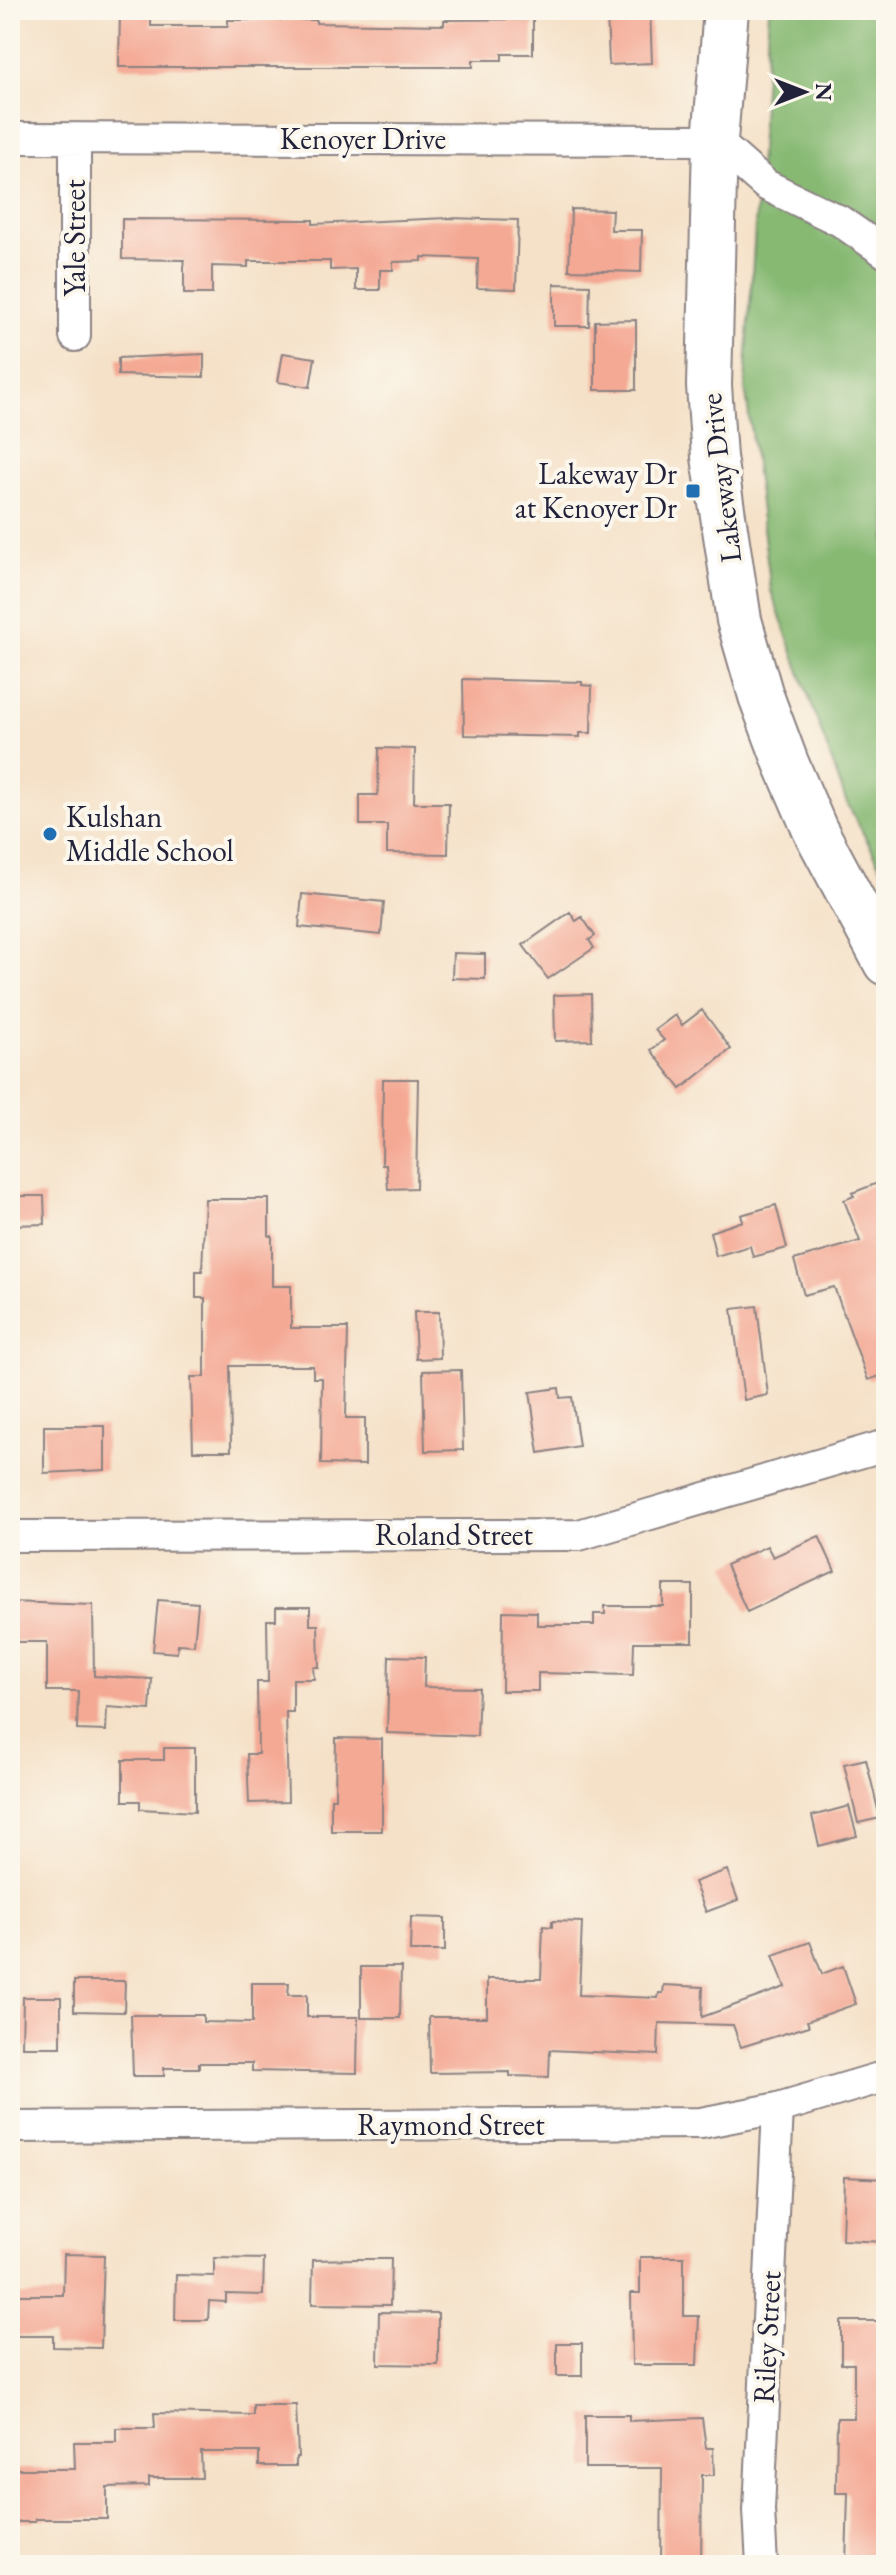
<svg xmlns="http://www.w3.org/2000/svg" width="896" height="2575" viewBox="0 0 896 2575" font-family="'EB Garamond',serif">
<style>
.forest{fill:#87b973;stroke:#546e57;stroke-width:2}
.building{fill:#f4a994}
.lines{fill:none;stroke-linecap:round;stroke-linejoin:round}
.street-casing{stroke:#8c8282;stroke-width:34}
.secondary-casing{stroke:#8c8282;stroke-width:48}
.street{stroke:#fff;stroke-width:30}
.secondary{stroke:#fff;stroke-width:44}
.poi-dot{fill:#1f6fb2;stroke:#fbf7ec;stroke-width:3}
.labels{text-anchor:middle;stroke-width:8;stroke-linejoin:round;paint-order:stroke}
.street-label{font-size:30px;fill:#22223b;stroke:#fbf7ec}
.poi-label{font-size:30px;fill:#22223b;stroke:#fbf7ec;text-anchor:end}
</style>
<rect width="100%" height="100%" fill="#fbf7ec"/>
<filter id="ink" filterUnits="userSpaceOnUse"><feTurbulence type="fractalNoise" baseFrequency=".0125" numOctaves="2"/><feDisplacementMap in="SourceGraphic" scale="16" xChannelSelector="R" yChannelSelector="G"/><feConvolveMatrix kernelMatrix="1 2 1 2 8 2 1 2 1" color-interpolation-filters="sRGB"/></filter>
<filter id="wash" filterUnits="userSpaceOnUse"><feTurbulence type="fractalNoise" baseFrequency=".006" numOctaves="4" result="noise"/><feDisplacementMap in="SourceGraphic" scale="32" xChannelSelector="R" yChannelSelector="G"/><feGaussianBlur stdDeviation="1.8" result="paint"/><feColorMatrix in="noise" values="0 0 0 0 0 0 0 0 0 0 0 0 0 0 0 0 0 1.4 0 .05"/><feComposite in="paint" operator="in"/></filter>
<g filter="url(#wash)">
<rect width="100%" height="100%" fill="#f5e1c8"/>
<!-- forest -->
<path class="forest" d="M 769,10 L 886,10 L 886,876 L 846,801 L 771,591 L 745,385 Z"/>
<g id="blocks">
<!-- building -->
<path class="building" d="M 120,10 L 151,10 L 151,26 L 228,26 L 228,20 L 316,20 L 316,23 L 444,25 L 444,20 L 533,19 L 533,54 L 502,54 L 502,60 L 473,60 L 473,67 L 119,67 Z
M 607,10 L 650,10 L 652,63 L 609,65 Z
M 571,209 L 612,210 L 611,230 L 642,230 L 641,272 L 569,270 Z
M 448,218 L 518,220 L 516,289 L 477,288 L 478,259 L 422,257 L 422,261 L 393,262 L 393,270 L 380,270 L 380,290 L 356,290 L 356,269 L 330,270 L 330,261 L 248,261 L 248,267 L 212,266 L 212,294 L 184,294 L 184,260 L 122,259 L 122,219 L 313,220 L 313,224 Z
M 554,284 L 590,285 L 589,326 L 554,326 Z
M 636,320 L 636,390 L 595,390 L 595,321 Z
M 283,353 L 315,358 L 310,387 L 278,382 Z
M 204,354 L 204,377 L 118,375 L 118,358 Z
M 463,679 L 582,682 L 582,685 L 592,686 L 591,733 L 580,733 L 580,737 L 464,735 Z
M 379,748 L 415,749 L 414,803 L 449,803 L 448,854 L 387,853 L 387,825 L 360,825 L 360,795 L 378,795 Z
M 302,894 L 384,902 L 381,935 L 299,927 Z
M 570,912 L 576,921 L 582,917 L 595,936 L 589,940 L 594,948 L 548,979 L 523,945 Z
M 453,953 L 485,954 L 485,979 L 452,978 Z
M 591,994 L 592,1040 L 555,1041 L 554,995 Z
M 702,1010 L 731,1049 L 681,1089 L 651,1050 L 664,1040 L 655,1030 L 675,1015 L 682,1025 Z
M 383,1079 L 418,1079 L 416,1188 L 388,1189 L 386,1165 L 382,1165 Z
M 880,1182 L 886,1197 L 886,1374 L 868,1380 L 834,1287 L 804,1295 L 794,1260 L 860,1241 L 844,1200 L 854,1196 L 852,1193 Z
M 12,1196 L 44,1196 L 45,1224 L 13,1225 Z
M 205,1199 L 269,1199 L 269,1236 L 272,1236 L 272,1286 L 291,1286 L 291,1328 L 348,1328 L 346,1418 L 365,1418 L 365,1465 L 321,1464 L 322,1378 L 313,1378 L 313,1366 L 230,1366 L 231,1451 L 193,1451 L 191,1377 L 205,1377 L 205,1298 L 196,1298 L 196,1271 L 202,1271 Z
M 776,1205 L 787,1248 L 753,1257 L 750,1246 L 716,1256 L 710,1232 L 743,1221 L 741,1215 Z
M 757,1306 L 768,1395 L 744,1400 L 732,1309 Z
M 414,1312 L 439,1312 L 440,1358 L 416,1359 Z
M 461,1370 L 463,1450 L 425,1451 L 423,1371 Z
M 559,1388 L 560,1398 L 572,1397 L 579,1446 L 539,1453 L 530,1392 Z
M 44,1426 L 105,1426 L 105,1470 L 44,1473 Z
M 819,1536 L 835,1571 L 747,1612 L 726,1565 L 767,1546 L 773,1557 Z
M 663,1585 L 693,1585 L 693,1642 L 634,1642 L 633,1675 L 538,1673 L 538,1691 L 502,1691 L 503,1611 L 537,1612 L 537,1625 L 594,1625 L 594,1614 L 605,1614 L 605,1606 L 663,1606 Z
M 158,1600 L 198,1603 L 194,1645 L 178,1644 L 177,1653 L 153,1651 Z
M 10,1602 L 93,1605 L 94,1676 L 152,1679 L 150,1710 L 107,1707 L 106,1731 L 77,1730 L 78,1691 L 47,1691 L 47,1642 L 10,1642 Z
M 276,1607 L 310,1607 L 310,1625 L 318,1625 L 319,1667 L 313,1667 L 314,1679 L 293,1679 L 293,1712 L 286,1712 L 288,1802 L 249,1803 L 247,1754 L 258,1754 L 257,1682 L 268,1682 L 267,1620 L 276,1620 Z
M 389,1656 L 425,1657 L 424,1687 L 479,1688 L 477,1736 L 387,1733 Z
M 336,1738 L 382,1739 L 382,1831 L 331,1831 L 331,1798 L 335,1798 Z
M 164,1748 L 195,1748 L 195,1812 L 140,1809 L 140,1801 L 123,1801 L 123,1760 L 164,1760 Z
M 866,1759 L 880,1818 L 858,1823 L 844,1764 Z
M 849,1806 L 857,1836 L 819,1846 L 812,1816 Z
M 727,1870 L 738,1900 L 706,1912 L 694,1882 Z
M 411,1917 L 445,1918 L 445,1951 L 410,1951 Z
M 552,1921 L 582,1922 L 579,1995 L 658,1998 L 659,1993 L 663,1993 L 664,1985 L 703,1987 L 702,2017 L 785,1987 L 773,1955 L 810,1942 L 822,1974 L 843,1966 L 856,2004 L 807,2021 L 809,2026 L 741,2047 L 733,2025 L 659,2023 L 658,2055 L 550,2050 L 549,2077 L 510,2076 L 510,2072 L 430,2073 L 429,2017 L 487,2017 L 487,1979 L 541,1979 L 543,1926 L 552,1927 Z
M 361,1967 L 401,1967 L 400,2018 L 361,2018 Z
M 74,1981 L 125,1981 L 124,2012 L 74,2011 Z
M 252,1983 L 289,1983 L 288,1995 L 307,1995 L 307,2017 L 358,2017 L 357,2073 L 252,2071 L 252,2063 L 199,2063 L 199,2068 L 164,2068 L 164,2076 L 133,2076 L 131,2015 L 203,2015 L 203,2022 L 252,2023 Z
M 23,1997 L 61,1997 L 61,2047 L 22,2047 Z
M 844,2177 L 886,2179 L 886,2242 L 842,2240 Z
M 64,2254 L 104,2255 L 101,2348 L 53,2347 L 53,2336 L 10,2336 L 10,2295 L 63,2295 Z
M 640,2257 L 684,2257 L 684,2316 L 699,2316 L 697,2365 L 632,2365 L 631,2293 L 640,2293 Z
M 214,2258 L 264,2259 L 263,2295 L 226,2294 L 226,2302 L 209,2301 L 208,2320 L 175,2320 L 176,2275 L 214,2276 Z
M 356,2259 L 391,2259 L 390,2305 L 312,2304 L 313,2260 Z
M 379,2312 L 438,2313 L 438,2365 L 378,2364 Z
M 841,2321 L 886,2321 L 886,2565 L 846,2565 L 848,2493 L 836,2493 L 837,2418 L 854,2418 L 854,2364 L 841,2364 Z
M 557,2343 L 582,2343 L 582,2376 L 557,2376 Z
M 253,2405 L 296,2405 L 298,2457 L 296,2457 L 296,2466 L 259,2466 L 259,2452 L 201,2452 L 202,2478 L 149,2478 L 149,2486 L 107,2487 L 107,2519 L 35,2519 L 35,2522 L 10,2522 L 10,2469 L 75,2469 L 74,2442 L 116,2442 L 116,2428 L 155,2428 L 154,2413 L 253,2415 Z
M 585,2415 L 629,2415 L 629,2421 L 702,2418 L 706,2448 L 713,2448 L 714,2475 L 702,2475 L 701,2565 L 661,2565 L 662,2468 L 585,2468 Z"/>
</g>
</g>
<g filter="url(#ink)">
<use href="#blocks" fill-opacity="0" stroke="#8c8282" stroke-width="2"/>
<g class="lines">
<defs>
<path id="street" d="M 10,138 L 715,140 L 766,185 L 840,221 L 886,253
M 75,139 L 75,336
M 10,1536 L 579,1535 L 886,1445
M 10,2127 L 701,2123 L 778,2108 L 886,2076
M 762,2565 L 759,2510 L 778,2108"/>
<path id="secondary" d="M 726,10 L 715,140 L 709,386 L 714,457 L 739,620 L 761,696 L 786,763 L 815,830 L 886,963"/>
</defs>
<!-- street casing -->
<use href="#street" class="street-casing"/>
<!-- secondary casing -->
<use href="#secondary" class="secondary-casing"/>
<!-- street -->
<use href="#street" class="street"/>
<!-- secondary -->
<use href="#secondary" class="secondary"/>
</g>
</g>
<!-- markers -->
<g class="poi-dot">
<rect x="685" y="483" width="16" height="16" rx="4"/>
<circle cx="50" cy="834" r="8"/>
</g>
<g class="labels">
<!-- street labels -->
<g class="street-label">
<text x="363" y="149">Kenoyer Drive</text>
<text transform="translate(75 238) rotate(-90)" y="10">Yale Street</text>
<text transform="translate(721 478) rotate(-97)" y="10">Lakeway Drive</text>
<text x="454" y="1545">Roland Street</text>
<text x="451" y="2135">Raymond Street</text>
<text transform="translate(767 2337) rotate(-87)" y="10">Riley Street</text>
</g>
<!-- poi labels -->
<g class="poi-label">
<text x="677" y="484">Lakeway Dr<tspan x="677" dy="34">at Kenoyer Dr</tspan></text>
<text x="66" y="827" text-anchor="start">Kulshan<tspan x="66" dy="34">Middle School</tspan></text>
</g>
</g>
<!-- margin -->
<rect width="896" height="2575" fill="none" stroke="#fbf7ec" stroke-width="40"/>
<!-- north arrow -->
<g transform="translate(804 92) rotate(90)" stroke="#fbf7ec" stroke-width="6" paint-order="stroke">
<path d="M0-6L14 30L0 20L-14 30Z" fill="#22223b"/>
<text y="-12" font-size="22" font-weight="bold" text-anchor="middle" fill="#22223b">N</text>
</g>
</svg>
